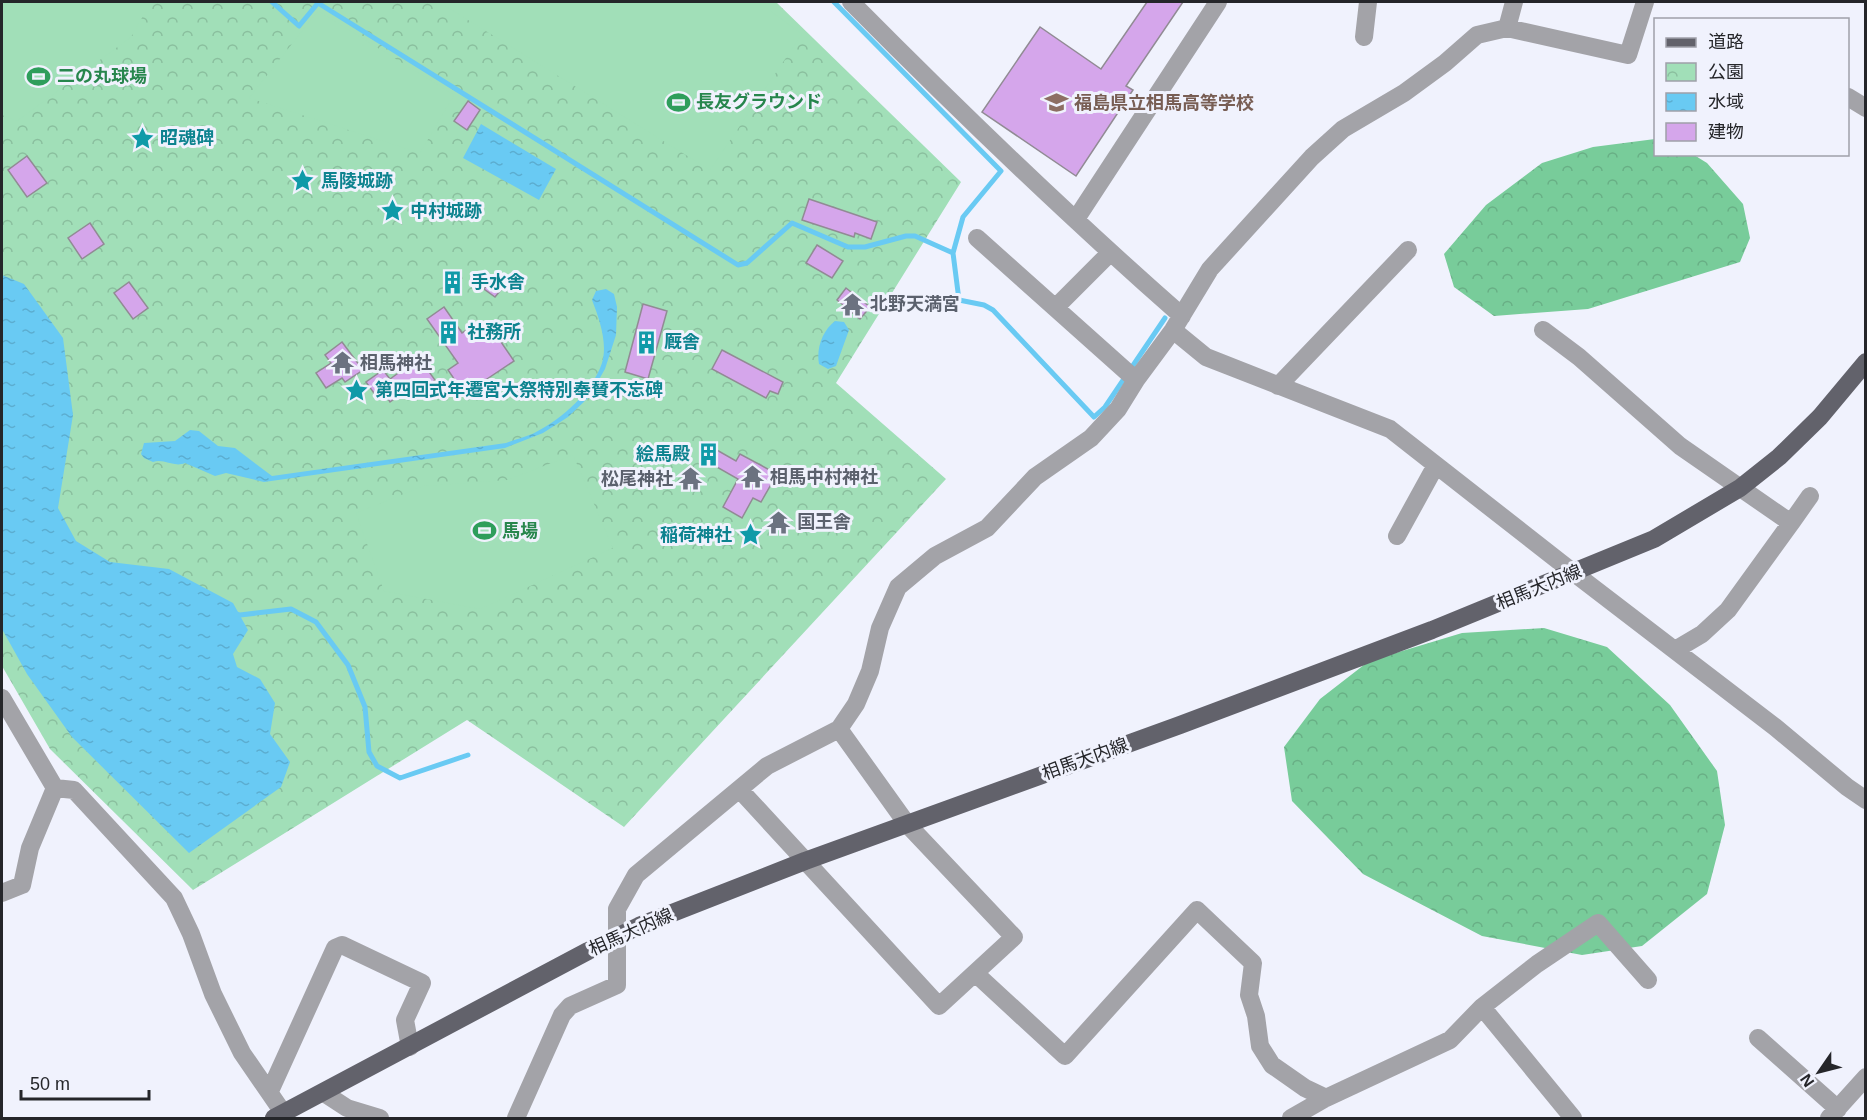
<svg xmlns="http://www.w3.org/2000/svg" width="1867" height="1120" viewBox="0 0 1867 1120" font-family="Helvetica,'Noto Sans JP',sans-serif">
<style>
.forest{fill:url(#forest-crowns)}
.park{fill:url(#park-crowns)}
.pitch{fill:#a1dfb8}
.water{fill:url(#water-ripples)}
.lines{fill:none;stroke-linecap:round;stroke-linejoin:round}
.stream{stroke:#69caf3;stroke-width:5}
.building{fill:#d5a6eb;stroke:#918b94;stroke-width:1.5}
.minor{stroke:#a3a3a8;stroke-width:18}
.major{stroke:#62626b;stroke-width:18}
.labels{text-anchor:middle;stroke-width:6;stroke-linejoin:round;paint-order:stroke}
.leisure-label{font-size:18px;font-weight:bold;fill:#27864d;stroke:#f0f2fd;text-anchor:start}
.education-label{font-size:18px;font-weight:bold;fill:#785e54;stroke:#f0f2fd;text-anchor:start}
.culture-label{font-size:18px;font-weight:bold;fill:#0d838f;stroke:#f0f2fd;text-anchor:start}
.worship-label{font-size:18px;font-weight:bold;fill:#5b616d;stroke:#f0f2fd;text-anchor:start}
.street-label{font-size:18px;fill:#25262a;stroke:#f0f2fd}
</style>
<defs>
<pattern id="forest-crowns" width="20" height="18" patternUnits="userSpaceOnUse" patternTransform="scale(1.5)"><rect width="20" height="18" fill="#78cc9a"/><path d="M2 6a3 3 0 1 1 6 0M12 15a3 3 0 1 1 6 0" fill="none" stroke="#68af85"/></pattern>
<pattern id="park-crowns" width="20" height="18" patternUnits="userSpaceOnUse" patternTransform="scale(1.5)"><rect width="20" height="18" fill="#a1dfb8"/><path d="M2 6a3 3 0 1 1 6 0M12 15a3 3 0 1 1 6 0" fill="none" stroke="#8abf9e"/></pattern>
<pattern id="water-ripples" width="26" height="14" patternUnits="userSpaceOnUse" patternTransform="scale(1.5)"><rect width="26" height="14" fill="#69caf3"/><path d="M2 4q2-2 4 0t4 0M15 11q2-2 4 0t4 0" fill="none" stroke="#5badd0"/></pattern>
</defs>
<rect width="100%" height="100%" fill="#f0f2fd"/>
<!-- forest -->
<path class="forest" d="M 1655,139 L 1656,154 L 1694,155 L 1707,163 L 1743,204 L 1750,238 L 1740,262 L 1588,309 L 1494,316 L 1454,287 L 1444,254 L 1486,205 L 1542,163 L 1593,147 Z
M 1544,628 L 1607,647 L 1670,705 L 1717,771 L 1725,825 L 1707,894 L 1642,946 L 1582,955 L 1482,936 L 1363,874 L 1292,801 L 1284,747 L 1320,699 L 1369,661 L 1462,633 Z"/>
<!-- park -->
<path class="park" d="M 2,2 L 776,2 L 961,182 L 836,383 L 946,479 L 624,827 L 467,720 L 193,890 L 50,749 L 2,666 Z"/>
<!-- pitch -->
<path class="pitch" d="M 2,2 L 151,2 L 131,37 L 17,121 L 2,115 Z
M 439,2 L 758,2 L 802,34 L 710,170 Z
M 318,11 L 454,95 L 420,153 L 249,98 Z
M 573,455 L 613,548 L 480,609 L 384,591 L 356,513 L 424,486 L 507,480 Z"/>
<!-- water -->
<path class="water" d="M 481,124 L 556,169 L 539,200 L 463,158 Z
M 2,275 L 24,284 L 63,338 L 73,415 L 58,508 L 76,541 L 110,562 L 169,569 L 233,603 L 248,630 L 233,654 L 237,667 L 260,679 L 275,703 L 270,734 L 290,762 L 281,787 L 189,853 L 72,737 L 27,674 L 2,629 Z
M 606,289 L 614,294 L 617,307 L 616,335 L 605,369 L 589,397 L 568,417 L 543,433 L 505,448 L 264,482 L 226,473 L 215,476 L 185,463 C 174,468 164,458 153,462 L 144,458 L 141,454 L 144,443 L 175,441 L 190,430 L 199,431 L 218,446 L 235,448 L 272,476 L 506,443 C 516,439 527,437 536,432 C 563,418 592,392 602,363 C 608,343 599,318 592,300 L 596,291 Z
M 835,321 L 844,322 L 849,330 L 836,366 L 828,369 L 819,364 C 816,348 823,330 835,321 Z"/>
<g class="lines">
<!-- stream -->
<path class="stream" d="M 272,2 L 299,26 L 318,3 L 738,265 L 747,263 L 792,223 L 848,247 L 865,247 L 906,236 L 915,236 L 953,253
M 834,2 L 1001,171 L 963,217 L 953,253 L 959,300 L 984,305 L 993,310 L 1094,417 L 1105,407 L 1165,318
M 234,613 L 240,615 L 291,609 L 316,622 L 348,665 L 365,707 L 369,752 L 377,766 L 400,778 L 468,755"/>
</g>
<!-- building -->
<path class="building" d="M 1147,2 L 1183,2 L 1126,86 L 1133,90 L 1076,176 L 982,112 L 1040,27 L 1101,69 Z
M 468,101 L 480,110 L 467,130 L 454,121 Z
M 27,156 L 47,183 L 27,197 L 8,170 Z
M 809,199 L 877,222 L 871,239 L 855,233 L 854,237 L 802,220 Z
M 90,223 L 104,244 L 82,259 L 68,238 Z
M 817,245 L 843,261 L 832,278 L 806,263 Z
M 494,276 L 505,285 L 495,297 L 484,289 Z
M 129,282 L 148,308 L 133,319 L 114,293 Z
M 846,288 L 870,307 L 860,319 L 837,300 Z
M 643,304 L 667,311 L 648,379 L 625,372 Z
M 444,307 L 462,333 L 479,321 L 492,340 L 497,336 L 514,361 L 478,385 L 481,388 L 467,398 L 448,370 L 458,363 L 427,319 Z
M 342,342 L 363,370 L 345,382 L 342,378 L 326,388 L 316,373 L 331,363 L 325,355 Z
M 722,350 L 783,382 L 778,394 L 770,391 L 766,398 L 712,369 Z
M 419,358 L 435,380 L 420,391 L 415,384 L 390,402 L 383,391 L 376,396 L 366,382 L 383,370 L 390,379 Z
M 708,445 L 736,461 L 740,454 L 777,474 L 761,502 L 753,498 L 742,518 L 723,507 L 738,479 L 701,458 Z"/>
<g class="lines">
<!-- minor -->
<path class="minor" d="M 851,2 C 957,109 1068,216 1182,316
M 1507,28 L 1628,55 L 1645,2
M 1364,37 L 1368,2
M 1848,97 L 1866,108
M 1076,219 L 1218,2
M 977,238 L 1136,380
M 1056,307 L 1110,253
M 1173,330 L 1206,357 L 1390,429 L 1574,573 L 1775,727 L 1847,787 L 1866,800
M 1543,330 L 1579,357 L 1680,446 L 1791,523 L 1728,610 L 1702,634 L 1675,650
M 1278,386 L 1408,250
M 1791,523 L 1810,496
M 1397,536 L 1436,465
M 2,698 L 55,788 L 74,790 L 174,898 L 191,934 L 213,994 L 242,1053 L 284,1114
M 740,790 L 939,1006 L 1014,937 L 907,824 L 839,729 L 856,704 L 870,671 L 880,628 L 898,587 L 935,556 L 987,528 L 1035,477 L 1091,438 L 1118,409 L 1136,380 L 1173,330 L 1210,269 L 1312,157 L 1343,129 L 1404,93 L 1445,63 L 1477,35 L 1507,28 L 1514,2
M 2,893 L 22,885 L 30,848 L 55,788
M 975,973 L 1065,1056 L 1197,910 L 1253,963 L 1249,995 L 1256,1016 L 1260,1046 L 1272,1065 L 1305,1088 L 1326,1098 L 1450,1040 L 1482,1007 L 1537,964 L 1598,923 L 1648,980
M 1482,1007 L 1573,1118
M 1758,1038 L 1838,1109
M 270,1091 L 335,948 L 342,945 L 422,983 L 405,1020 L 410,1047
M 324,1093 L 347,1108 L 380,1118
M 516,1118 L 562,1015 L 570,1006 L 617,985 L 617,909 L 636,875 L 767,766 L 839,729
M 1291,1118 L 1326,1098
M 1829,1118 L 1866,1077"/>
<!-- major -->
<path class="major" d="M 274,1118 L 588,951 L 639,926 L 805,861 L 1180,725 L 1432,630 L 1654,539 L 1740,488 L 1779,457 L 1820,417 L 1866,362"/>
</g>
<!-- icons -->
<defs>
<symbol id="stadium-bare" viewBox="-9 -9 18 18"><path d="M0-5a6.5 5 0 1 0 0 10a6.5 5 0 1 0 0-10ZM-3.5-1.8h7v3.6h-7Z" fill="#2e9e5b" stroke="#f0f2fd" stroke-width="2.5" paint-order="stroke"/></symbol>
<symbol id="school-bare" viewBox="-9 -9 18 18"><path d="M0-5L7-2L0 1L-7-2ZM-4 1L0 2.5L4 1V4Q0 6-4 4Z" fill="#8d6e63" stroke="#f0f2fd" stroke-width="2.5" paint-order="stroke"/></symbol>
<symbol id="sight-bare" viewBox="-9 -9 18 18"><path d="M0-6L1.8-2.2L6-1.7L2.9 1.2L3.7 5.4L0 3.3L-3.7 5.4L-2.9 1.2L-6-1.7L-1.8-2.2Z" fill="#0f9aa8" stroke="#f0f2fd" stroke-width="2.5" paint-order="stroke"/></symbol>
<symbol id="building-bare" viewBox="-9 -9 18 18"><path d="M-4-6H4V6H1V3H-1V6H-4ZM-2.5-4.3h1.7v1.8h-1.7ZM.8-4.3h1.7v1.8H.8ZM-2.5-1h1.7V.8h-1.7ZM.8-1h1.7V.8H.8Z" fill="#0f9aa8" stroke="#f0f2fd" stroke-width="2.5" paint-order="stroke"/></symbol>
<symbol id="temple-bare" viewBox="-9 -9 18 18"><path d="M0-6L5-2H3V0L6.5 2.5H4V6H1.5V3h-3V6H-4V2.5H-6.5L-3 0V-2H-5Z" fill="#6b7280" stroke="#f0f2fd" stroke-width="2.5" paint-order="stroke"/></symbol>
</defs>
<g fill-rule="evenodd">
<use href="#stadium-bare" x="22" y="60" width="33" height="33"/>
<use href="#stadium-bare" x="662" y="86" width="33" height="33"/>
<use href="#school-bare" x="1040" y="86" width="33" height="33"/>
<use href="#sight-bare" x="126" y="122" width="33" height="33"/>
<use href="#sight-bare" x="286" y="164" width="33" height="33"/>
<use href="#sight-bare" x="376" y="194" width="33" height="33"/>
<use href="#building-bare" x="436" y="266" width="33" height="33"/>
<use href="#temple-bare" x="836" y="288" width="33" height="33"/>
<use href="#building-bare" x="432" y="316" width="33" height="33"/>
<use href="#building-bare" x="630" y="326" width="33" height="33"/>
<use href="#temple-bare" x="326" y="346" width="33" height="33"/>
<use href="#sight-bare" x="340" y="374" width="33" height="33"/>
<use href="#building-bare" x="692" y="438" width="33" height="33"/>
<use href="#temple-bare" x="736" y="460" width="33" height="33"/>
<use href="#temple-bare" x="674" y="462" width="33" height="33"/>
<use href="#temple-bare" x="762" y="506" width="33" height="33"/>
<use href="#stadium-bare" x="468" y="514" width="33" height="33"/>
<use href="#sight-bare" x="734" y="518" width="33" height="33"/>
</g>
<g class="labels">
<!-- leisure labels -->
<g class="leisure-label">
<text x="57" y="82">二の丸球場</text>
<text x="696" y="108">長友グラウンド</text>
<text x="502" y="537">馬場</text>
</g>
<!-- education labels -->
<g class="education-label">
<text x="1074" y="109">福島県立相馬高等学校</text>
</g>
<!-- culture labels -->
<g class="culture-label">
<text x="160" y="144">昭魂碑</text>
<text x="321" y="187">馬陵城跡</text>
<text x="410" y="217">中村城跡</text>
<text x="471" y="288">手水舎</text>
<text x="467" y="338">社務所</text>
<text x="664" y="348">厩舎</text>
<text x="375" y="396">第四回式年遷宮大祭特別奉賛不忘碑</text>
<text x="690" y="460" text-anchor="end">絵馬殿</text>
<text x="732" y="541" text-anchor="end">稲荷神社</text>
</g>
<!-- worship labels -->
<g class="worship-label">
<text x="870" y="310">北野天満宮</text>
<text x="360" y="369">相馬神社</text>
<text x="770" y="483">相馬中村神社</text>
<text x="673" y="485" text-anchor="end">松尾神社</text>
<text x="797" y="528">国王舎</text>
</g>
<!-- street labels -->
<g class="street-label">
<text transform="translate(1539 587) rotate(-22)" y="6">相馬大内線</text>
<text transform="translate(1085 759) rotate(-20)" y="6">相馬大内線</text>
<text transform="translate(631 932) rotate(-24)" y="6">相馬大内線</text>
</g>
</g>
<!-- border -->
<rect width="1867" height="1120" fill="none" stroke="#25262a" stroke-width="6"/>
<!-- legend -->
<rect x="1654" y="18" width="195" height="138" fill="#f0f2fd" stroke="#9fa0a9" stroke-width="1.5"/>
<rect x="1666" y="38" width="30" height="9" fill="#62626b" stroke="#9fa0a9" stroke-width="1.5"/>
<text x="1708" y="48" font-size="18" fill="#25262a">道路</text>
<rect x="1666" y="63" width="30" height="18" fill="url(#park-crowns)" stroke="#9fa0a9" stroke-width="1.5"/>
<text x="1708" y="78" font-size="18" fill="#25262a">公園</text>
<rect x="1666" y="93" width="30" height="18" fill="url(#water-ripples)" stroke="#9fa0a9" stroke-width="1.5"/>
<text x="1708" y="108" font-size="18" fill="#25262a">水域</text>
<rect x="1666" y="123" width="30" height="18" fill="#d5a6eb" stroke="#9fa0a9" stroke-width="1.5"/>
<text x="1708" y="138" font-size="18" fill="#25262a">建物</text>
<!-- north arrow -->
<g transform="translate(1819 1072) rotate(235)" stroke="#f0f2fd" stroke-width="4.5" paint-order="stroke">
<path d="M0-4.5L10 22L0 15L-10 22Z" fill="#25262a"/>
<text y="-9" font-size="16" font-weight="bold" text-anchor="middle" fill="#25262a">N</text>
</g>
<!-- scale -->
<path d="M21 1090v9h128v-9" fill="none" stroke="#25262a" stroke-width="3"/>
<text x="30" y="1090" font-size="18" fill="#25262a" stroke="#f0f2fd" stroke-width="4.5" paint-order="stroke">50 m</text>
</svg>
